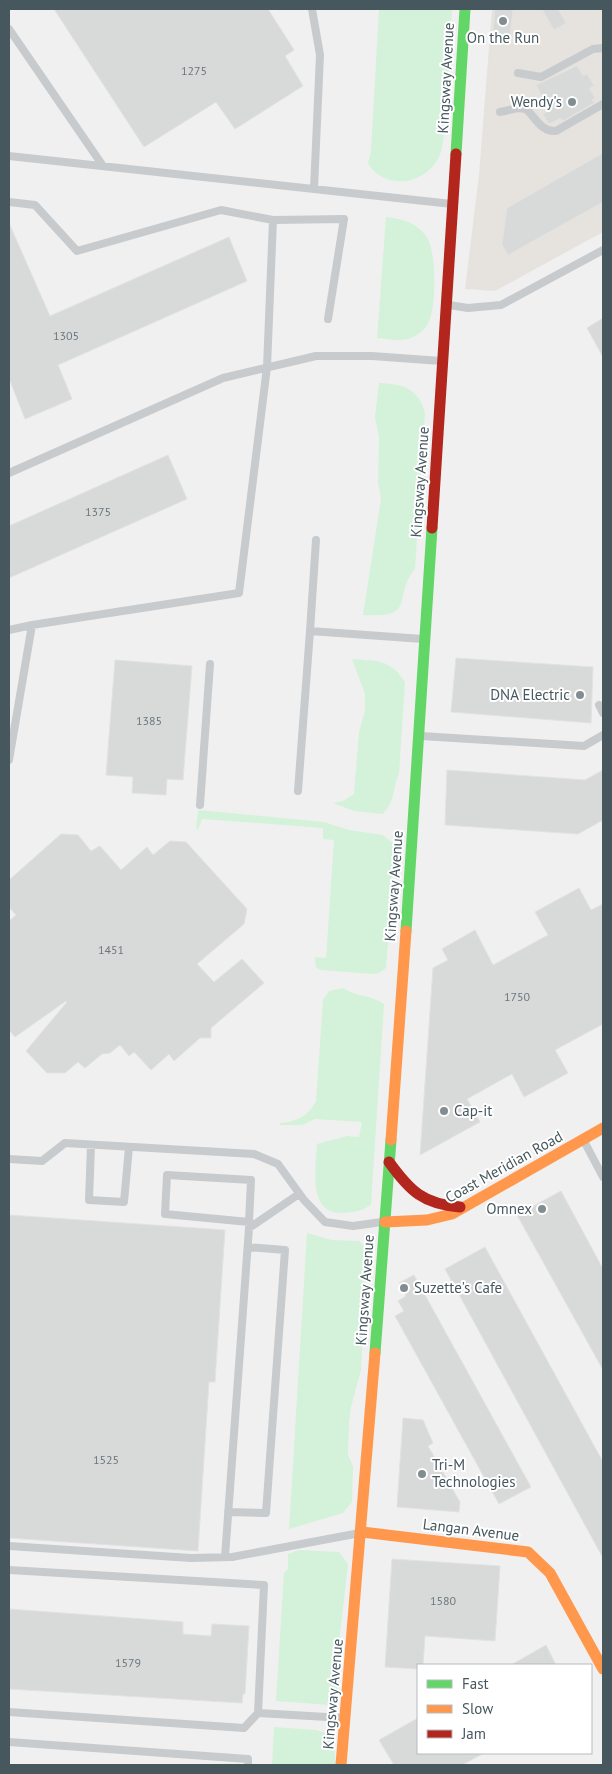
<svg xmlns="http://www.w3.org/2000/svg" width="612" height="1774" viewBox="0 0 612 1774" font-family="'PT Sans',sans-serif">
<style>
.commercial{fill:#e6e2de}
.green{fill:#d3f2d9}
.building{fill:#d8d9d9;stroke:#e2e2e3}
.lines{fill:none;stroke-linecap:round;stroke-linejoin:round}
.lane{stroke:#c7cbcd;stroke-width:8}
.fast{stroke:#63d668;stroke-width:11}
.slow{stroke:#ff974d;stroke-width:11}
.jam{stroke:#b3261e;stroke-width:11}
.poi-dot{fill:#828d91;stroke:#fff;stroke-width:2}
.labels{text-anchor:middle;stroke-width:4;stroke-linejoin:round;paint-order:stroke}
.number-label{font-size:12px;fill:#6b787e}
.poi-label{font-size:15px;fill:#46575e;stroke:#fff;text-anchor:end}
.street-label{font-size:15px;fill:#46575e;stroke:#fff}
</style>
<rect width="100%" height="100%" fill="#f1f0f0"/>
<!-- commercial -->
<path class="commercial" d="M 492,9 L 603,9 L 603,232 L 495,291 L 465,289 L 479,175 Z"/>
<!-- green -->
<path class="green" d="M 379,9 L 452,9 L 444,133 C 443,142 442,152 438,159 C 423,186 383,190 368,163 L 371,151 Z
M 386,217 C 402,219 416,222 426,236 C 437,251 436,302 430,319 C 428,326 421,333 415,336 C 404,343 389,339 377,338 Z
M 379,383 C 402,384 419,388 425,413 L 415,569 C 391,598 419,618 363,615 L 381,499 L 378,483 L 379,437 L 375,417 Z
M 352,659 C 378,661 390,659 405,682 L 399,774 C 391,791 397,798 383,814 L 354,811 L 333,803 L 343,801 L 354,794 L 359,732 L 365,711 L 365,694 Z
M 198,810 L 324,822 L 349,830 L 383,835 L 395,845 L 386,968 L 379,973 L 372,974 L 321,970 L 316,968 L 315,957 L 326,958 L 334,840 L 323,839 L 323,828 L 202,819 L 198,830 L 196,828 Z
M 343,988 C 357,997 371,995 384,1004 L 371,1205 C 360,1212 354,1212 341,1213 C 307,1213 316,1166 317,1144 L 347,1136 L 359,1137 L 362,1122 L 315,1119 L 302,1125 L 280,1125 L 280,1123 C 297,1122 308,1116 316,1101 L 323,1000 L 329,991 Z
M 307,1233 L 332,1240 L 359,1241 L 364,1246 L 367,1253 L 361,1370 L 351,1407 L 349,1423 L 348,1455 L 353,1466 L 352,1502 L 343,1513 L 289,1529 Z
M 299,1550 L 339,1552 L 348,1564 L 339,1643 L 341,1666 L 336,1702 L 330,1705 L 276,1701 L 284,1573 L 288,1569 L 288,1554 Z
M 274,1727 L 316,1730 L 333,1735 L 336,1765 L 272,1765 Z"/>
<!-- building -->
<path class="building" d="M 54,9 L 268,9 L 294,50 L 285,56 L 303,86 L 235,129 L 216,102 L 144,147 Z
M 495,9 L 513,9 L 510,36 L 493,34 Z
M 542,9 L 558,9 L 566,23 L 554,30 Z
M 577,66 L 583,76 L 587,74 L 594,86 L 589,88 L 595,98 L 592,100 L 594,103 L 563,121 L 561,118 L 549,124 L 543,114 L 550,110 L 536,85 Z
M 603,153 L 603,202 L 508,255 L 502,244 L 507,208 Z
M 9,223 L 50,316 L 229,237 L 247,281 L 58,365 L 72,399 L 25,419 L 9,378 Z
M 603,318 L 603,357 L 587,328 Z
M 168,455 L 187,499 L 9,578 L 9,526 Z
M 456,658 L 593,667 L 591,723 L 451,712 Z
M 115,660 L 192,666 L 183,780 L 167,779 L 166,795 L 132,793 L 133,777 L 106,775 Z
M 447,770 L 585,780 L 603,770 L 603,820 L 578,834 L 445,825 Z
M 61,834 L 78,835 L 91,851 L 100,846 L 121,870 L 147,847 L 153,855 L 170,841 L 186,842 L 247,909 L 244,924 L 197,964 L 214,982 L 242,959 L 264,983 L 211,1028 L 211,1038 L 200,1038 L 174,1061 L 169,1054 L 151,1070 L 134,1052 L 129,1056 L 120,1045 L 110,1053 L 102,1054 L 85,1068 L 78,1062 L 65,1073 L 47,1073 L 26,1051 L 67,1002 L 66,1001 L 15,1037 L 9,1030 L 9,921 L 16,915 L 9,907 L 9,880 Z
M 579,888 L 591,910 L 603,904 L 603,1024 L 555,1050 L 568,1073 L 524,1097 L 512,1074 L 467,1099 L 480,1122 L 420,1155 L 433,968 L 448,960 L 442,949 L 475,930 L 493,965 L 548,935 L 535,912 Z
M 561,1191 L 603,1269 L 603,1370 L 517,1215 Z
M 9,1215 L 225,1230 L 215,1382 L 209,1382 L 198,1551 L 9,1538 Z
M 485,1247 L 603,1462 L 603,1558 L 445,1269 Z
M 414,1275 L 531,1487 L 499,1504 L 395,1316 L 404,1311 L 398,1301 L 406,1296 L 399,1283 Z
M 403,1418 L 423,1420 L 433,1443 L 428,1446 L 460,1502 L 459,1512 L 397,1507 Z
M 392,1559 L 500,1566 L 495,1641 L 425,1636 L 423,1665 L 418,1665 L 418,1669 L 385,1667 Z
M 9,1609 L 183,1622 L 183,1634 L 211,1636 L 212,1624 L 249,1626 L 245,1694 L 243,1694 L 242,1703 L 9,1689 Z
M 546,1645 L 556,1665 L 511,1665 Z
M 418,1718 L 418,1753 L 484,1753 L 462,1765 L 394,1765 L 379,1740 Z"/>
<g class="lines">
<!-- lane -->
<path class="lane" d="M 312,9 L 320,55 L 314,189
M 9,29 L 103,166
M 518,73 L 541,77 L 593,49 L 603,48
M 500,112 L 518,108 L 526,109 C 536,118 541,132 556,131 L 603,104
M 9,156 L 452,204
M 9,202 L 35,205 L 77,251 L 221,210 L 273,220 L 267,367 L 239,593 L 32,625 L 9,760
M 273,220 L 344,219 L 328,319
M 449,305 L 468,308 L 501,305 L 603,250
M 9,473 L 223,378 L 316,356 L 372,356 L 441,361
M 9,630 L 32,625
M 310,631 L 316,540
M 599,705 L 603,713
M 421,736 L 584,746 L 603,735
M 298,791 L 310,631 L 423,639
M 200,805 L 210,664
M 584,1141 L 603,1177
M 91,1145 L 89,1200 L 124,1202 L 129,1147
M 9,1159 L 42,1161 L 65,1143 L 254,1154 L 278,1164 L 304,1200 L 325,1222 L 353,1226 L 382,1222
M 249,1228 L 249,1222 L 251,1180 L 167,1175 L 165,1214 L 249,1222
M 228,1512 L 266,1513 L 285,1250 L 248,1247
M 9,1546 L 191,1558 L 232,1557 L 360,1533
M 225,1557 L 249,1228 L 299,1194
M 9,1570 L 264,1585 L 258,1713 L 244,1728 L 9,1712
M 258,1713 L 344,1718
M 9,1742 L 248,1759 L 248,1765"/>
<!-- fast -->
<path class="fast" d="M 456,154 L 465,9
M 406,931 L 432,528
M 375,1353 L 391,1140"/>
<!-- slow -->
<path class="slow" d="M 391,1140 L 406,931
M 385,1222 L 427,1220 L 452,1214 L 603,1128
M 362,1532 L 528,1552 L 550,1573 L 603,1669
M 341,1765 L 375,1353"/>
<!-- jam -->
<path class="jam" d="M 432,528 L 456,154
M 389,1162 C 410,1191 423,1204 460,1207"/>
</g>
<!-- markers -->
<g class="poi-dot">
<circle cx="503" cy="21" r="5"/>
<circle cx="572" cy="102" r="5"/>
<circle cx="580" cy="695" r="5"/>
<circle cx="444" cy="1111" r="5"/>
<circle cx="542" cy="1209" r="5"/>
<circle cx="404" cy="1288" r="5"/>
<circle cx="422" cy="1474" r="5"/>
</g>
<g class="labels">
<!-- number labels -->
<g class="number-label">
<text x="194" y="75">1275</text>
<text x="66" y="340">1305</text>
<text x="98" y="516">1375</text>
<text x="149" y="725">1385</text>
<text x="111" y="954">1451</text>
<text x="517" y="1001">1750</text>
<text x="106" y="1464">1525</text>
<text x="443" y="1605">1580</text>
<text x="128" y="1667">1579</text>
</g>
<!-- poi labels -->
<g class="poi-label">
<text x="503" y="43" text-anchor="middle">On the Run</text>
<text x="562" y="107">Wendy's</text>
<text x="570" y="700">DNA Electric</text>
<text x="454" y="1116" text-anchor="start">Cap-it</text>
<text x="532" y="1214">Omnex</text>
<text x="414" y="1293" text-anchor="start">Suzette's Cafe</text>
<text x="432" y="1470" text-anchor="start">Tri-M<tspan x="432" dy="17">Technologies</tspan></text>
</g>
<!-- street labels -->
<g class="street-label">
<text transform="translate(446 78) rotate(-87)" y="5">Kingsway Avenue</text>
<text transform="translate(420 482) rotate(-86)" y="5">Kingsway Avenue</text>
<text transform="translate(394 886) rotate(-86)" y="5">Kingsway Avenue</text>
<text transform="translate(504 1167) rotate(-29)" y="5">Coast Meridian Road</text>
<text transform="translate(365 1290) rotate(-86)" y="5">Kingsway Avenue</text>
<text transform="translate(471 1530) rotate(7)" y="5">Langan Avenue</text>
<text transform="translate(333 1694) rotate(-85)" y="5">Kingsway Avenue</text>
</g>
</g>
<!-- border -->
<rect width="612" height="1774" fill="none" stroke="#46575e" stroke-width="20"/>
<!-- legend -->
<rect x="417" y="1664" width="175" height="90" fill="#ffffff" stroke="#b5bcbf"/>
<rect x="427" y="1680" width="25" height="8" fill="#63d668" stroke="#b5bcbf"/>
<text x="462" y="1689" font-size="15" fill="#46575e">Fast</text>
<rect x="427" y="1705" width="25" height="8" fill="#ff974d" stroke="#b5bcbf"/>
<text x="462" y="1714" font-size="15" fill="#46575e">Slow</text>
<rect x="427" y="1730" width="25" height="8" fill="#b3261e" stroke="#b5bcbf"/>
<text x="462" y="1739" font-size="15" fill="#46575e">Jam</text>
</svg>
